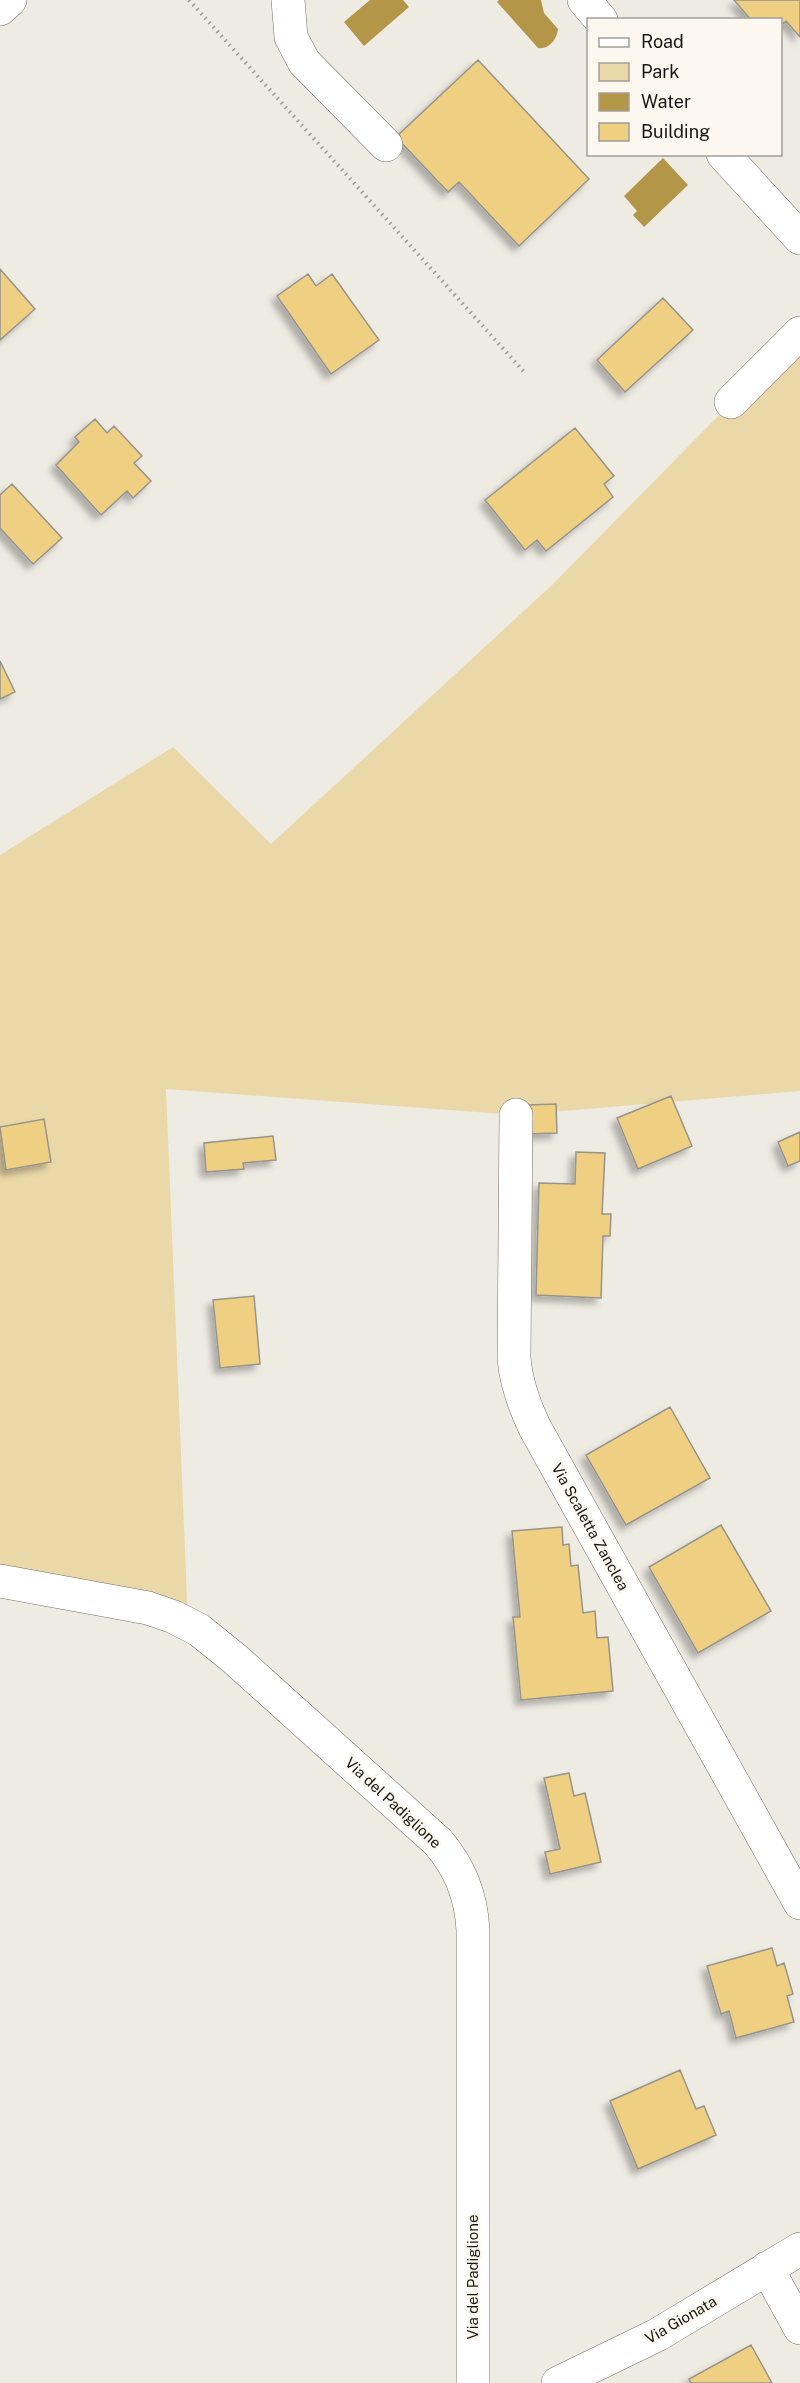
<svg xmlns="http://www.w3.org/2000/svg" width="800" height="2383" viewBox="0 0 800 2383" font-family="'Public Sans',sans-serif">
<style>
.green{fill:#ebd8a8}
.water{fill:#b49648}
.building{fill:#efcf81;stroke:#97948d;stroke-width:1.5;filter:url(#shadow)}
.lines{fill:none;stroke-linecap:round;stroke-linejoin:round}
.minor-casing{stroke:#74716a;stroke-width:34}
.path{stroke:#9d9a94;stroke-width:4;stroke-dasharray:1.5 4.5;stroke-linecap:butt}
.minor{stroke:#fff;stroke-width:33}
.labels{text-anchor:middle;stroke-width:5;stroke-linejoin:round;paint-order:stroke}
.street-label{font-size:15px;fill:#181614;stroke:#fcf8f0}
</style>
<defs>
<filter id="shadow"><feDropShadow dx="-5.5" dy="5.5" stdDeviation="3" flood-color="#0004"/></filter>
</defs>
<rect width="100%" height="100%" fill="#eeebe3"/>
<!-- green -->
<path class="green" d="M 800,333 L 800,1091 L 516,1115 L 166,1089 L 188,1624 L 0,1581 L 0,855 L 173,747 L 271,844 L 551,586 Z"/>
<!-- water -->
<path class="water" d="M 370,0 L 403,0 L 409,7 L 364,46 L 344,22 Z
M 499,0 L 541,0 L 544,13 L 558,29 C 557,39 549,50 538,48 L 497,2 Z
M 663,158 L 688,185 L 644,227 L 633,215 L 637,211 L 624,196 Z"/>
<!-- building -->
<path class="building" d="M 734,0 L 800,0 L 800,37 L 786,21 L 780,26 L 780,20 L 751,20 Z
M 478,60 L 589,179 L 519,246 L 459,182 L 448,192 L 396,137 Z
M 0,269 L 35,309 L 0,340 Z
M 308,274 L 316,286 L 332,274 L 379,340 L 331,374 L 277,296 Z
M 663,298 L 693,330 L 625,392 L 597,360 Z
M 95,419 L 107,433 L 114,426 L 142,456 L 134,463 L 151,481 L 133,498 L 127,491 L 101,515 L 56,465 L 79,442 L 75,437 Z
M 575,428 L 614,476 L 604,484 L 613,497 L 546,551 L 537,540 L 525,550 L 485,500 Z
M 12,484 L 62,538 L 33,564 L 0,528 L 0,495 Z
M 0,661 L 15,692 L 0,699 Z
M 671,1096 L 692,1146 L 638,1169 L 617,1118 Z
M 556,1104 L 557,1133 L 528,1134 L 527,1105 Z
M 44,1119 L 51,1162 L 6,1170 L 0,1127 Z
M 800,1132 L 800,1161 L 788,1166 L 778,1142 Z
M 273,1136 L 276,1160 L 243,1163 L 244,1169 L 206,1172 L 204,1143 Z
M 576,1152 L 605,1153 L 602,1214 L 611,1214 L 610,1236 L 603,1236 L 601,1298 L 536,1295 L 539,1183 L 575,1184 Z
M 254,1296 L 260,1364 L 220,1368 L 213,1300 Z
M 670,1407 L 710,1478 L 626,1525 L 586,1455 Z
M 721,1525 L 771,1611 L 698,1653 L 649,1567 Z
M 562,1527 L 563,1545 L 569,1544 L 571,1566 L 578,1565 L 583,1613 L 595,1611 L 597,1638 L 608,1637 L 613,1691 L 521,1700 L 513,1617 L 520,1617 L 512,1531 Z
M 569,1773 L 574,1796 L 585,1793 L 601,1862 L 550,1874 L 545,1852 L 560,1849 L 544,1778 Z
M 772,1948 L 777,1966 L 784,1963 L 793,1994 L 787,1996 L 794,2022 L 736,2038 L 729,2011 L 721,2014 L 707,1966 Z
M 680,2070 L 696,2109 L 704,2106 L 716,2135 L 638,2169 L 610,2101 Z
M 751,2345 L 772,2383 L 691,2383 L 689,2379 Z"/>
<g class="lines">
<defs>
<path id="minor" d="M 288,0 L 291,37 L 304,62 L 386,145
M 584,0 L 601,20
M 0,9 L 10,0
M 723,154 L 800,238
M 731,402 L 800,333
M 516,1115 L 514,1358 C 516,1383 524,1405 535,1428 L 800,1903
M 0,1581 L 148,1608 L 174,1617 L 199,1630 L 235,1659 L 438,1842 C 460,1868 471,1895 473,1930 L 473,2383
M 767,2268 L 800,2328
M 558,2383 L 657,2335 L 800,2249"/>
</defs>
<!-- minor casing -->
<use href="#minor" class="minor-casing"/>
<!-- path -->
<path class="path" d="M 189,0 L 526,374"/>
<!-- minor -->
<use href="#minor" class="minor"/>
</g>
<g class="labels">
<!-- street labels -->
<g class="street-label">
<text transform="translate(590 1527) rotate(61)" y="5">Via Scaletta Zanclea</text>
<text transform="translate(393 1803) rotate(43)" y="5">Via del Padiglione</text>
<text transform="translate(473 2277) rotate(-90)" y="5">Via del Padiglione</text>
<text transform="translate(681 2320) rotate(-30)" y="5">Via Gionata</text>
</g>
</g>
<!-- legend -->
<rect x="587" y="18" width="195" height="138" fill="#fcf8f0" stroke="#a19e98" stroke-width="1.5"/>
<rect x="599" y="38" width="30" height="9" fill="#ffffff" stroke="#a19e98" stroke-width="1.5"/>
<text x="641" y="48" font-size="18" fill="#181614">Road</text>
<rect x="599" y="63" width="30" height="18" fill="#ebd8a8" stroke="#a19e98" stroke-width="1.5"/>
<text x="641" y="78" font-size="18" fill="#181614">Park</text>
<rect x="599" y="93" width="30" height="18" fill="#b49648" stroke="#a19e98" stroke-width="1.5"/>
<text x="641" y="108" font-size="18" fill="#181614">Water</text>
<rect x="599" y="123" width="30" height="18" fill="#efcf81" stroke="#a19e98" stroke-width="1.5"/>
<text x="641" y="138" font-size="18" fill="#181614">Building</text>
</svg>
